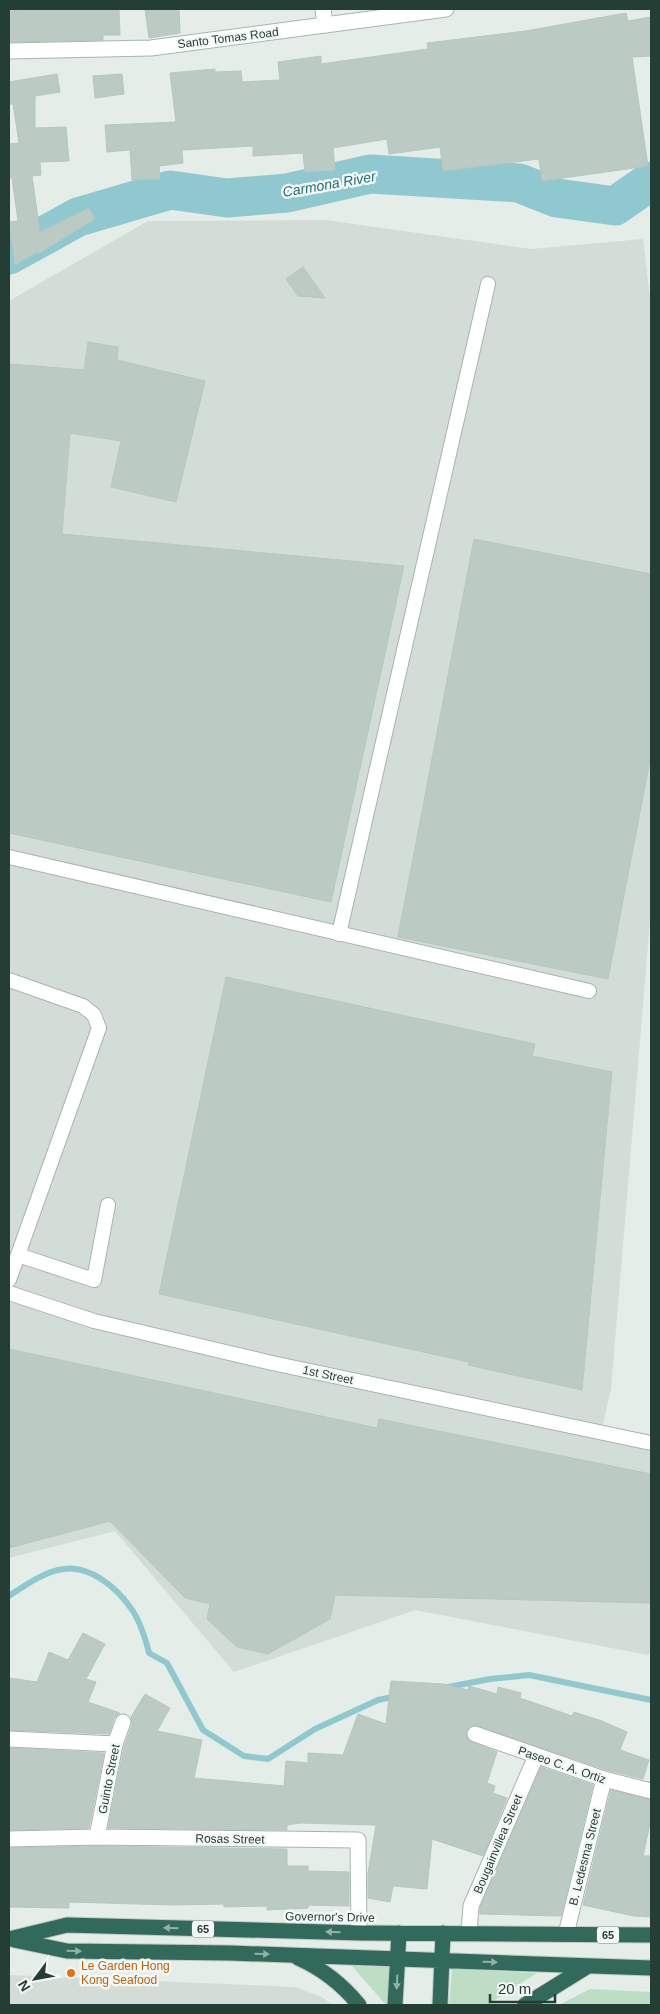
<svg xmlns="http://www.w3.org/2000/svg" width="660" height="2014" viewBox="0 0 660 2014" font-family="Arial,sans-serif">
<style>
.built{fill:#d2ddd7}
.green{fill:#beddc5}
.lines{fill:none;stroke-linecap:round;stroke-linejoin:round}
.stream{stroke:#8fc9cf;stroke-width:6}
.river{stroke:#8fc9cf;stroke-width:39}
.building{fill:#bccac4;stroke:#b7c6bf}
.lane-casing{stroke:#a7b5af;stroke-width:16}
.street-casing{stroke:#a7b5af;stroke-width:17}
.secondary-casing{stroke:#a3b8af;stroke-width:17}
.highway-casing{stroke:#c2c9c6;stroke-width:17}
.lane{stroke:#fff;stroke-width:14}
.street{stroke:#fff;stroke-width:15}
.secondary{stroke:#fff;stroke-width:15}
.highway{stroke:#31695a;stroke-width:15}
.oneway{fill:#92b1a8}
.food-dot{fill:#e8710a;stroke:#f4f9f7;stroke-width:2}
.labels{text-anchor:middle;stroke-width:5;stroke-linejoin:round;paint-order:stroke}
.shield{fill:#f4f9f7;stroke:#62766f;stroke-width:1}
.shield-label{font-size:11px;font-weight:bold;fill:#243e35}
.street-label{font-size:12px;fill:#243e35;stroke:#f4f9f7}
.food-label{font-size:12px;fill:#c56008;stroke:#f4f9f7;text-anchor:start}
.water-label{font-size:14px;font-style:italic;fill:#216e77;stroke:#f4f9f7}
</style>
<rect width="100%" height="100%" fill="#e4ede8"/>
<!-- built -->
<path class="built" d="M 325,220 L 531,249 L 643,239 L 651,306 L 651,909 L 611,1389 L 602,1428 L 651,1439 L 651,1652 L 648,1655 L 415,1610 L 234,1672 L 115,1531 L 9,1558 L 9,301 L 148,221 Z
M 9,1975 L 295,1987 L 322,1997 L 332,2005 L 9,2005 Z"/>
<!-- green -->
<path class="green" d="M 352,1966 L 389,1967 L 388,2005 L 386,2005 Z
M 452,1969 L 537,1973 L 487,2005 L 449,2005 Z
M 590,1989 L 651,1992 L 651,2005 L 559,2005 Z"/>
<g class="lines">
<!-- stream -->
<path class="stream" d="M 9,1596 C 24,1586 45,1571 64,1569 C 89,1565 116,1587 130,1607 C 140,1620 145,1637 149,1653 L 167,1663 L 203,1730 L 244,1756 L 268,1759 L 315,1729 L 378,1700 L 397,1696
M 443,1688 L 490,1679 L 529,1675 L 651,1700"/>
<!-- river -->
<path class="river" d="M 9,255 L 78,217 L 170,190 L 227,198 L 287,193 L 370,174 L 519,183 L 557,198 L 615,206 L 651,181"/>
</g>
<!-- building -->
<path class="building" d="M 44,9 L 119,9 L 120,35 L 103,35 L 103,40 L 9,42 L 9,11 Z
M 145,9 L 179,9 L 180,33 L 149,38 Z
M 626,13 L 628,21 L 651,17 L 651,56 L 632,57 L 648,166 L 542,181 L 539,159 L 443,171 L 440,147 L 389,154 L 387,139 L 333,148 L 335,170 L 305,172 L 303,153 L 253,156 L 253,146 L 182,150 L 183,163 L 159,166 L 160,179 L 132,180 L 130,150 L 107,152 L 105,125 L 176,122 L 170,73 L 215,69 L 215,72 L 241,71 L 242,82 L 280,80 L 278,62 L 321,56 L 321,64 L 428,49 L 427,43 L 526,31 Z
M 57,74 L 60,92 L 35,96 L 35,128 L 66,127 L 69,161 L 40,162 L 41,175 L 32,176 L 40,232 L 89,208 L 95,219 L 38,254 L 37,252 L 15,265 L 9,222 L 18,221 L 12,178 L 9,178 L 9,144 L 19,143 L 13,104 L 9,104 L 9,82 Z
M 122,74 L 124,94 L 95,98 L 93,76 Z
M 303,267 L 325,298 L 298,296 L 286,279 Z
M 88,342 L 118,347 L 117,360 L 205,381 L 176,502 L 111,487 L 121,441 L 70,433 L 62,534 L 404,566 L 331,902 L 9,833 L 9,364 L 84,370 Z
M 474,539 L 651,574 L 651,755 L 608,979 L 398,937 Z
M 226,977 L 535,1044 L 532,1056 L 612,1072 L 582,1390 L 468,1365 L 469,1362 L 159,1294 Z
M 9,1349 L 377,1428 L 379,1419 L 651,1474 L 651,1603 L 335,1595 L 330,1619 L 268,1654 L 237,1647 L 207,1619 L 210,1604 L 185,1598 L 110,1521 L 9,1548 Z
M 83,1633 L 105,1644 L 86,1679 L 96,1682 L 88,1702 L 120,1713 L 114,1718 L 109,1734 L 9,1730 L 9,1678 L 37,1682 L 49,1652 L 68,1660 Z
M 391,1681 L 443,1684 L 468,1690 L 469,1686 L 497,1694 L 498,1687 L 521,1693 L 520,1698 L 572,1716 L 574,1712 L 602,1721 L 627,1732 L 620,1750 L 649,1760 L 643,1779 L 607,1770 L 473,1725 L 466,1731 L 468,1740 L 497,1752 L 487,1783 L 495,1786 L 493,1793 L 507,1798 L 483,1856 L 432,1839 L 427,1889 L 393,1886 L 390,1902 L 368,1898 L 368,1873 L 376,1825 L 300,1823 L 287,1825 L 287,1830 L 108,1828 L 124,1747 L 132,1725 L 131,1717 L 145,1694 L 170,1708 L 157,1731 L 202,1740 L 194,1778 L 284,1786 L 286,1761 L 308,1763 L 308,1753 L 343,1755 L 358,1714 L 386,1724 Z
M 9,1748 L 104,1753 L 89,1828 L 9,1830 Z
M 541,1767 L 593,1785 L 561,1916 L 480,1914 L 480,1908 Z
M 611,1790 L 651,1800 L 651,1819 L 643,1856 L 651,1856 L 651,1917 L 634,1916 L 583,1905 Z
M 97,1846 L 287,1849 L 287,1866 L 308,1866 L 308,1871 L 349,1872 L 349,1906 L 308,1905 L 308,1908 L 267,1910 L 267,1906 L 224,1907 L 224,1904 L 173,1905 L 69,1902 L 69,1908 L 9,1907 L 9,1848 Z"/>
<g class="lines">
<defs>
<path id="lane" d="M 9,857 L 589,991
M 339,934 L 488,284
M 9,980 L 83,1006 L 94,1015 L 99,1028 L 9,1280
M 18,1255 L 94,1280 L 108,1205
M 9,1293 L 94,1321 L 272,1363 L 651,1443"/>
<path id="street" d="M 323,9 L 325,25
M 475,1734 L 604,1779 L 651,1791
M 9,1739 L 115,1744
M 97,1837 L 115,1744 L 123,1722
M 9,1839 L 97,1837 L 358,1840 L 359,1932
M 469,1933 L 471,1906 L 536,1756
M 566,1934 L 604,1779"/>
<path id="secondary" d="M 9,51 L 151,48 L 446,9"/>
<path id="highway" d="M 9,1939 L 67,1925 L 362,1933 L 651,1935
M 14,1940 L 67,1951 L 231,1953 L 651,1968
M 298,1958 C 323,1969 342,1984 359,2005
M 395,2005 L 399,1933
M 440,2005 L 443,1933
M 525,2005 L 588,1966"/>
</defs>
<!-- lane casing -->
<use href="#lane" class="lane-casing"/>
<!-- street casing -->
<use href="#street" class="street-casing"/>
<!-- secondary casing -->
<use href="#secondary" class="secondary-casing"/>
<!-- highway casing -->
<use href="#highway" class="highway-casing"/>
<!-- lane -->
<use href="#lane" class="lane"/>
<!-- street -->
<use href="#street" class="street"/>
<!-- secondary -->
<use href="#secondary" class="secondary"/>
<!-- highway -->
<use href="#highway" class="highway"/>
</g>
<!-- one-way arrows -->
<defs><path id="oneway-solid" d="M-6-.8H1V-3.2L6.5 0L1 3.2V.8H-6Z" transform="scale(1.25)"/></defs>
<g class="oneway">
<use href="#oneway-solid" transform="translate(171 1928) rotate(-179)"/>
<use href="#oneway-solid" transform="translate(333 1932) rotate(-179)"/>
<use href="#oneway-solid" transform="translate(74 1951) rotate(2)"/>
<use href="#oneway-solid" transform="translate(262 1954) rotate(2)"/>
<use href="#oneway-solid" transform="translate(490 1962) rotate(2)"/>
<use href="#oneway-solid" transform="translate(397 1982) rotate(93)"/>
</g>
<!-- markers -->
<circle class="food-dot" cx="71" cy="1973" r="5"/>
<g class="labels">
<!-- shield labels -->
<g class="shield">
<rect x="192" y="1920.5" width="22" height="17" rx="4"/>
<rect x="597" y="1926.5" width="22" height="17" rx="4"/>
</g>
<g class="shield-label">
<text x="203" y="1933">65</text>
<text x="608" y="1939">65</text>
</g>
<!-- street labels -->
<g class="street-label">
<text transform="translate(228 38) rotate(-7)" y="4">Santo Tomas Road</text>
<text transform="translate(328 1375) rotate(12)" y="4">1st Street</text>
<text transform="translate(562 1765) rotate(19)" y="4">Paseo C. A. Ortiz</text>
<text transform="translate(109 1779) rotate(-79)" y="4">Guinto Street</text>
<text transform="translate(230 1839) rotate(1)" y="4">Rosas Street</text>
<text transform="translate(498 1844) rotate(-67)" y="4">Bougainvillea Street</text>
<text transform="translate(585 1857) rotate(-76)" y="4">B. Ledesma Street</text>
<text transform="translate(330 1917) rotate(1)" y="4">Governor's Drive</text>
</g>
<!-- food labels -->
<g class="food-label">
<text x="81" y="1970">Le Garden Hong<tspan x="81" dy="14">Kong Seafood</tspan></text>
</g>
<!-- water labels -->
<g class="water-label">
<text transform="translate(329 184) rotate(-10)" y="5">Carmona River</text>
</g>
</g>
<!-- border -->
<rect width="660" height="2014" fill="none" stroke="#243e35" stroke-width="20"/>
<!-- north arrow -->
<g transform="translate(35 1979) rotate(238)" stroke="#f4f9f7" stroke-width="4" paint-order="stroke">
<path d="M0-4L9 19L0 12L-9 19Z" fill="#243e35"/>
<text y="-8" font-size="14" font-weight="bold" text-anchor="middle" fill="#243e35">N</text>
</g>
<!-- scale -->
<path d="M490 1994v8h65v-8" fill="none" stroke="#243e35" stroke-width="2.5"/>
<text x="498" y="1994" font-size="15" fill="#243e35" stroke="#f4f9f7" stroke-width="4" paint-order="stroke">20 m</text>
</svg>
